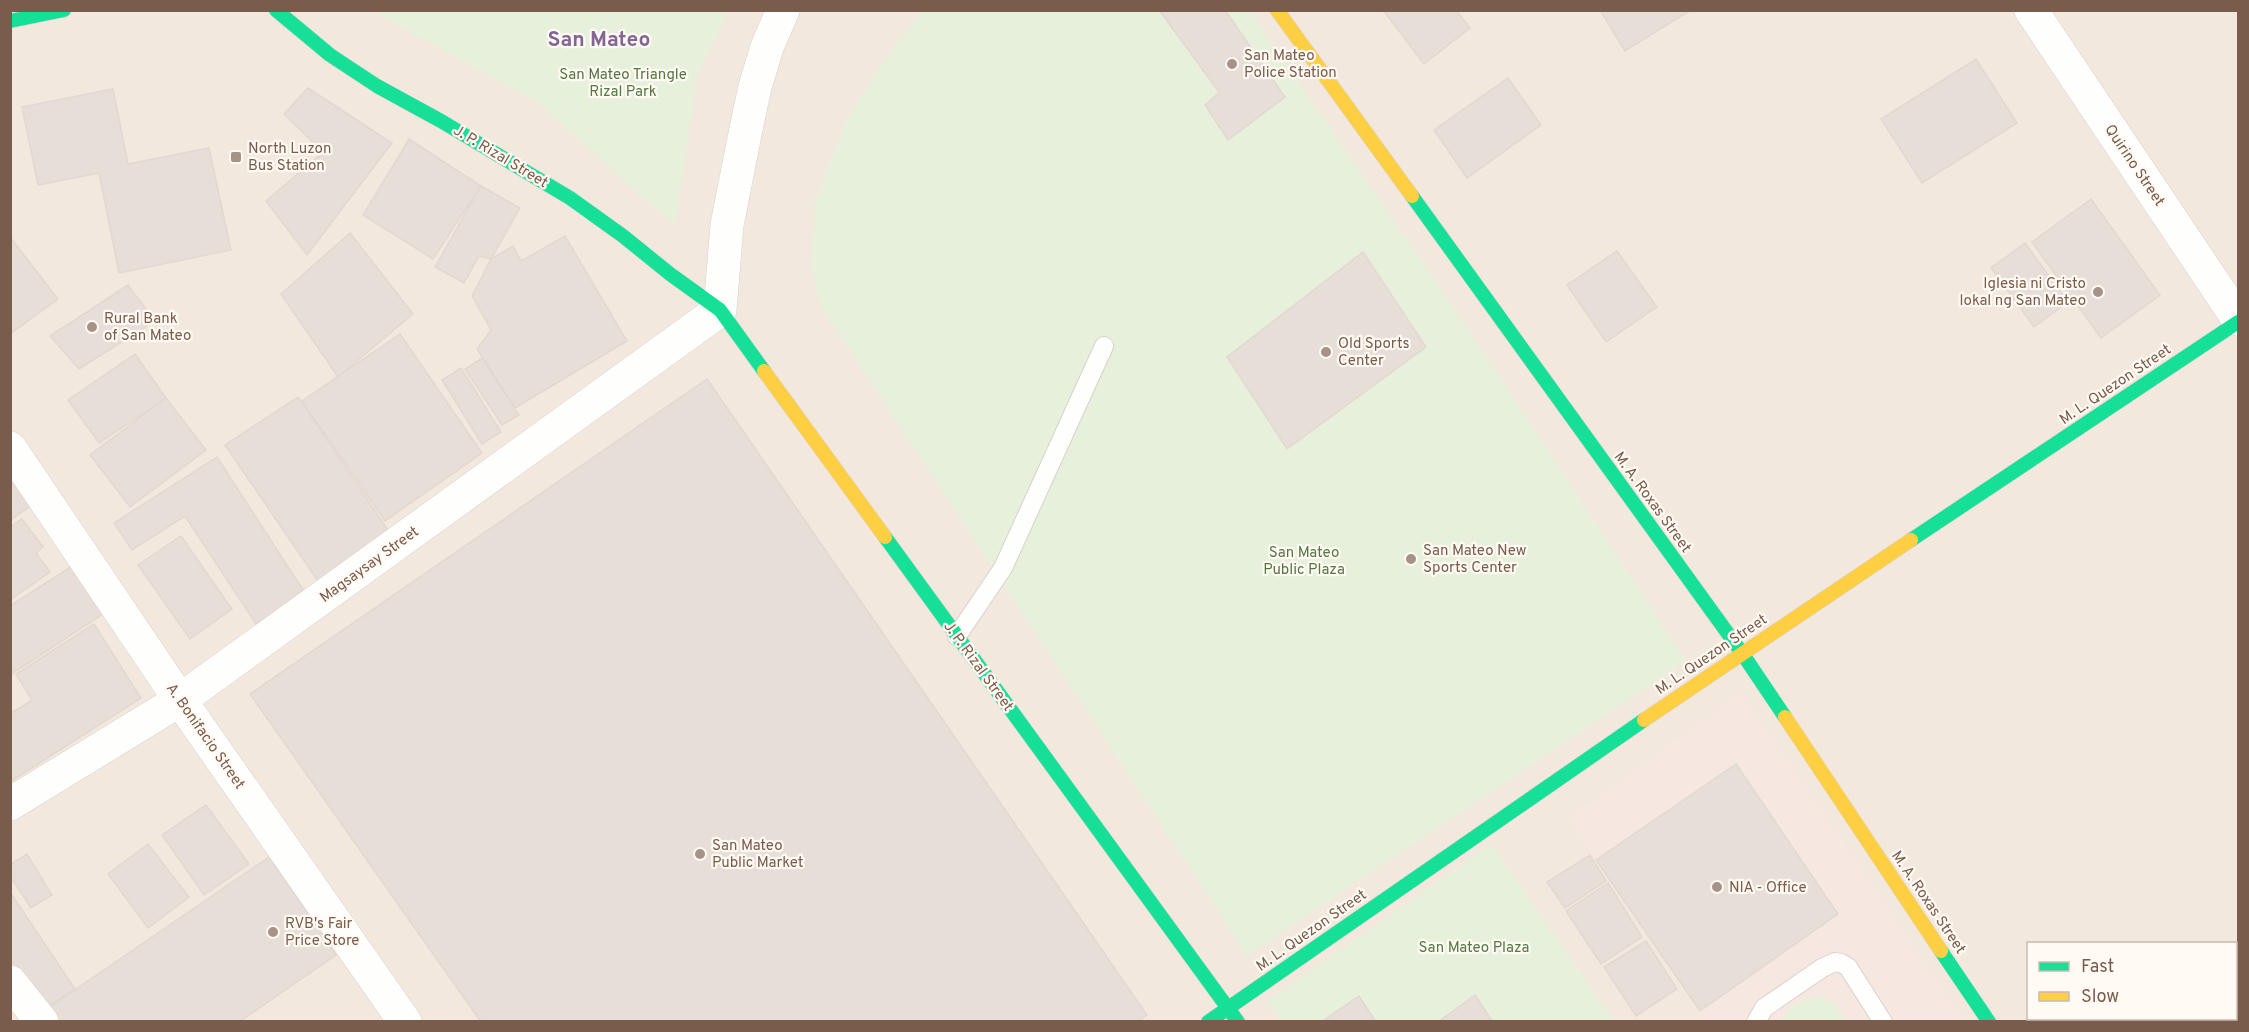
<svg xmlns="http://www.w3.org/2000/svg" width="2249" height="1032" viewBox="0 0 2249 1032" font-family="Overpass,sans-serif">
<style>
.residential{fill:#f2e8de;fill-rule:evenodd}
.commercial{fill:#f6e8e1}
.green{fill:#e7f0db}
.building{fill:#e6ded7;stroke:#e2d8d2;stroke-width:1.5}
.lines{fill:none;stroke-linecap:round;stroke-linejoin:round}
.lane-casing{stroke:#d7d1cb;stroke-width:20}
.street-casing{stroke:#d7d1cb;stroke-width:34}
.fast-casing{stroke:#d9d2cb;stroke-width:15}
.slow-casing{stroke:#d9d2cb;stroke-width:15}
.lane{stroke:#fefefd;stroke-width:18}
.street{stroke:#fefefd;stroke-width:33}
.fast{stroke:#16e098;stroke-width:14}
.slow{stroke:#ffcf43;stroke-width:14}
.poi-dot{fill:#a69286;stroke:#fffaf3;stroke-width:2}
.labels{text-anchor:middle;stroke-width:4.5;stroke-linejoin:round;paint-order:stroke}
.poi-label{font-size:15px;fill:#7a5c4d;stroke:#fffaf3;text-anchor:start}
.park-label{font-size:15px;fill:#537a41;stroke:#fffaf3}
.street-label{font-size:15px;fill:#7a5c4d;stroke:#fffaf3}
.district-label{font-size:21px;font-weight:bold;fill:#846695;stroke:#fffaf3}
</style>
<rect width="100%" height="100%" fill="#f9f5f0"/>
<!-- residential -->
<path class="residential" d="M 10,11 L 2238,11 L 2238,1021 L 11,1021 ZM 2028,944 L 2236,944 L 2236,1018 L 2028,1018 Z"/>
<!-- commercial -->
<path class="commercial" d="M 1741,692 L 1964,1021 L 1707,1021 L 1568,819 Z"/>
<!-- green -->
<path class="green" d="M 373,11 L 728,11 L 697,76 L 675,226 L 538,103 Z
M 921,11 L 1250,11 L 1471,333 L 1686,661 L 1247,956 L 822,308 L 811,266 L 815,203 L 830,160 L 848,117 L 879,68 Z
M 1492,844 L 1614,1021 L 1282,1021 L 1267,1001 Z
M 1821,996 L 1834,1002 L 1847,1021 L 1783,1021 C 1788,1004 1805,998 1821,996 Z"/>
<!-- building -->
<path class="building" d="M 1159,10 L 1225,10 L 1285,97 L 1228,140 L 1205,105 L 1219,92 Z
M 1383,10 L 1456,10 L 1470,28 L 1424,64 Z
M 1600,10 L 1691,10 L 1625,51 Z
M 1976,59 L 2017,123 L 1922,183 L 1881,119 Z
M 1508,78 L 1541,125 L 1467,178 L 1434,130 Z
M 308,88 L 392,143 L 307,255 L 266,201 L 323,152 L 284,114 Z
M 113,89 L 128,164 L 209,148 L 231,250 L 119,273 L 99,173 L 38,185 L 22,107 Z
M 409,139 L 481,186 L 433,259 L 363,215 Z
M 481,186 L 520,208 L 491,259 L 479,256 L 464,283 L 435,267 Z
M 2091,199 L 2160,295 L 2101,338 L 2032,242 Z
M 350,233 L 413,314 L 338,377 L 281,294 Z
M 565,236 L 627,341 L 515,408 L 477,349 L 491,330 L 472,296 L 491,259 L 513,246 L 521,261 Z
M 10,237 L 58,299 L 10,334 Z
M 2025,243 L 2068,302 L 2034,327 L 1991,268 Z
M 1617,251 L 1657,307 L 1606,342 L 1567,285 Z
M 1363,252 L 1426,347 L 1287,449 L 1227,357 Z
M 128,285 L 155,321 L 79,369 L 50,336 Z
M 400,334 L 482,453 L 385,521 L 302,401 Z
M 135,354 L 166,398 L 99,443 L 68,400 Z
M 482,358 L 519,415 L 502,425 L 465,369 Z
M 461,368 L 501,432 L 482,444 L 442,380 Z
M 707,379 L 1147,1015 L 1137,1022 L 481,1022 L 250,694 Z
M 298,397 L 390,533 L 318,581 L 225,445 Z
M 166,398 L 206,450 L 130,507 L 90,455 Z
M 217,457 L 305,593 L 256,624 L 185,516 L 132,550 L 114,523 Z
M 10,475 L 31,506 L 10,520 Z
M 22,519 L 43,547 L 36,553 L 50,572 L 10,600 L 10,527 Z
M 181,536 L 232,609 L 190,639 L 138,565 Z
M 72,566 L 103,614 L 10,675 L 10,606 Z
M 94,624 L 141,698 L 10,782 L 10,714 L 32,700 L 16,674 Z
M 1736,764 L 1838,914 L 1700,1011 L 1596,860 Z
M 206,805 L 249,864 L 204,895 L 162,835 Z
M 148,844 L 189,897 L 148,928 L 108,874 Z
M 27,854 L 52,895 L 31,908 L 10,876 L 10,865 Z
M 1590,855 L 1606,881 L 1565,908 L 1547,882 Z
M 269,857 L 336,955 L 239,1022 L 55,1022 L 47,1009 Z
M 1608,883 L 1642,937 L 1601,964 L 1566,911 Z
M 10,892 L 75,989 L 41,1011 L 10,965 Z
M 1646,941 L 1677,989 L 1636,1016 L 1604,967 Z
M 1475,995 L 1493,1022 L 1438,1022 Z
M 1359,996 L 1376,1022 L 1321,1022 Z"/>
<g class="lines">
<defs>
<path id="lane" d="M 957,636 L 1003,568 L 1104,346
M 1756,1022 L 1764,1008 L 1822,968 L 1835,962 L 1841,963 L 1848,967 L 1883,1022"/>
<path id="street" d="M 2031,10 L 2238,319
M 10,448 L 180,700 L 405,1022
M 10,804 L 180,700 L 720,310 L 727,225 L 746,129 L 755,87 L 767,47 L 783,10
M 10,982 L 42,1022"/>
<path id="fast" d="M 276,10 L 330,55 L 377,86 L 441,121 L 570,198 L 623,236 L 670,274 L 720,310 L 764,371
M 10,21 L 64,10
M 1412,196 L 1742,653 L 1785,717
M 885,537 L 1238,1022
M 1911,540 L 2238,322
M 1941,951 L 1989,1022
M 1208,1022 L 1644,720"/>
<path id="slow" d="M 1277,10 L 1412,196
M 764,371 L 885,537
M 1785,717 L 1941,951
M 1644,720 L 1911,540"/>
</defs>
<!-- lane casing -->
<use href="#lane" class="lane-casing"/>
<!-- street casing -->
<use href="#street" class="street-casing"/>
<!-- fast casing -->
<use href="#fast" class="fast-casing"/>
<!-- slow casing -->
<use href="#slow" class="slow-casing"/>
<!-- lane -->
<use href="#lane" class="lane"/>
<!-- street -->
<use href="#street" class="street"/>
<!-- fast -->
<use href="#fast" class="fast"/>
<!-- slow -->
<use href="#slow" class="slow"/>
</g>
<!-- markers -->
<g class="poi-dot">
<circle cx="1232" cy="64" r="6"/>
<rect x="230" y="151" width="12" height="12" rx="3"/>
<circle cx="2098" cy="292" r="6"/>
<circle cx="92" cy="327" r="6"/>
<circle cx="1326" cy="352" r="6"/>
<circle cx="1411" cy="559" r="6"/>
<circle cx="700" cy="854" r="6"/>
<circle cx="1717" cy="887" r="6"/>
<circle cx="273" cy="932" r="6"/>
</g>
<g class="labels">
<!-- poi labels -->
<g class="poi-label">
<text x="1244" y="60">San Mateo<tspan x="1244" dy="17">Police Station</tspan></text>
<text x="248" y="153">North Luzon<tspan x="248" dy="17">Bus Station</tspan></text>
<text x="2086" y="288" text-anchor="end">Iglesia ni Cristo<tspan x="2086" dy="17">lokal ng San Mateo</tspan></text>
<text x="104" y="323">Rural Bank<tspan x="104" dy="17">of San Mateo</tspan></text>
<text x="1338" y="348">Old Sports<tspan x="1338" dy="17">Center</tspan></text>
<text x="1423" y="555">San Mateo New<tspan x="1423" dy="17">Sports Center</tspan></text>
<text x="712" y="850">San Mateo<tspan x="712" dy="17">Public Market</tspan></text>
<text x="1729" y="892">NIA - Office</text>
<text x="285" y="928">RVB's Fair<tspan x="285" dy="17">Price Store</tspan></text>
</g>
<!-- park labels -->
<g class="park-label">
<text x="623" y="79">San Mateo Triangle<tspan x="623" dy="17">Rizal Park</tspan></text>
<text x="1304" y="557">San Mateo<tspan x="1304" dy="17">Public Plaza</tspan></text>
<text x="1474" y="952">San Mateo Plaza</text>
</g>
<!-- street labels -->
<g class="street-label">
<text transform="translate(501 156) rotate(31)" y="5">J. P. Rizal Street</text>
<text transform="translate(2135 165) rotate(56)" y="5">Quirino Street</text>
<text transform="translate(2115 384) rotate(-34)" y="5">M. L. Quezon Street</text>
<text transform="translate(1653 502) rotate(54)" y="5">M. A. Roxas Street</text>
<text transform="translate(369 564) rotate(-36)" y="5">Magsaysay Street</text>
<text transform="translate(1711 654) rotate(-34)" y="5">M. L. Quezon Street</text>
<text transform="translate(979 666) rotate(54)" y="5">J. P. Rizal Street</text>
<text transform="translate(206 736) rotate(55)" y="5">A. Bonifacio Street</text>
<text transform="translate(1929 902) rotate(56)" y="5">M. A. Roxas Street</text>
<text transform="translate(1311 930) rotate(-35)" y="5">M. L. Quezon Street</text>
</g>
<!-- district labels -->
<g class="district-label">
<text x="599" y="46">San Mateo</text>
</g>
</g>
<!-- border -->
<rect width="2249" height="1032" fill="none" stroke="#7a5c4d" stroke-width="24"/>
<!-- legend -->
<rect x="2027" y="942" width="210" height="78" fill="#fffaf3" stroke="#cabbb1" stroke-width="1.5"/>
<rect x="2039" y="962" width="30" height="9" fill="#16e098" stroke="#cabbb1" stroke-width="1.5"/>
<text x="2081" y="972" font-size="18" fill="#7a5c4d">Fast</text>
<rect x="2039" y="992" width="30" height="9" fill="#ffcf43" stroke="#cabbb1" stroke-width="1.5"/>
<text x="2081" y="1002" font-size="18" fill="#7a5c4d">Slow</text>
</svg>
